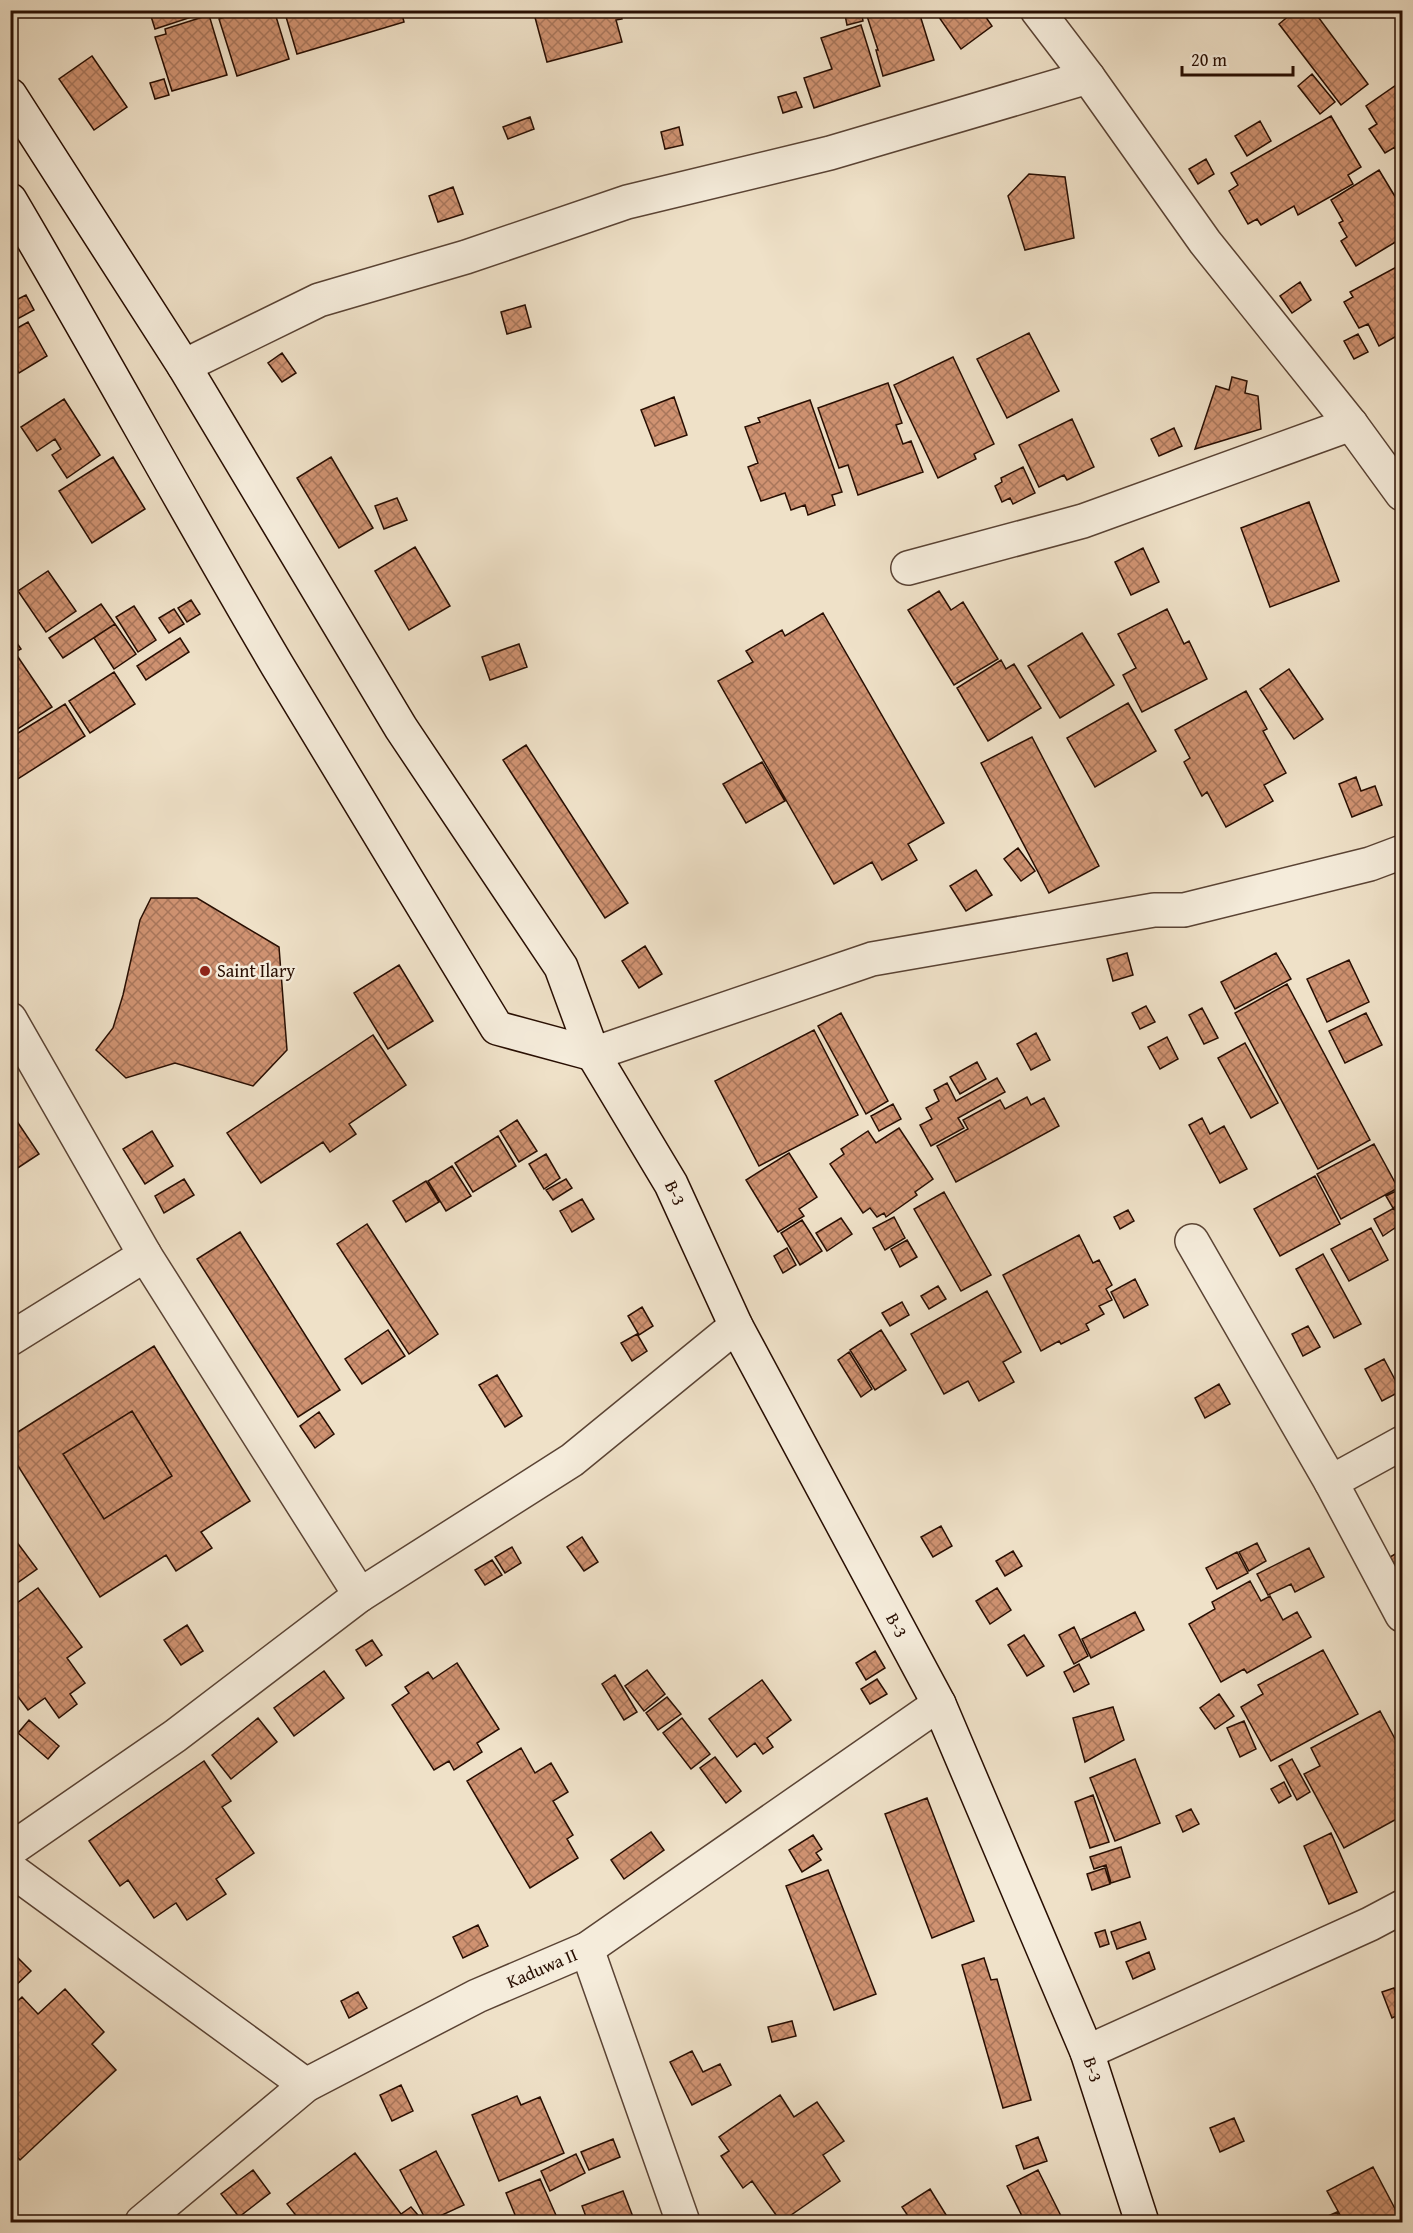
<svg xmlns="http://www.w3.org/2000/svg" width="1413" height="2233" viewBox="0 0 1413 2233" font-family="'Gentium Book Plus',serif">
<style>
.building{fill:url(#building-cross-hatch);stroke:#280e02;stroke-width:1.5;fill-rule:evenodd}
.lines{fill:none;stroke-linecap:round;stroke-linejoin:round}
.street-casing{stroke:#5a4334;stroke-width:36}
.secondary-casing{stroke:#280e02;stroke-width:36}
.street{stroke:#f5ecdb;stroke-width:33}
.secondary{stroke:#f5ecdb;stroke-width:33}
.poi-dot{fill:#8f2418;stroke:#f5ecdb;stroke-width:2}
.labels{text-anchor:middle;stroke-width:5;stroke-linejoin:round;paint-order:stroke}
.poi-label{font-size:18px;fill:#280e02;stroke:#f5ecdb;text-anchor:start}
.street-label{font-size:18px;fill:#280e02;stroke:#f5ecdb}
</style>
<defs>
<pattern id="building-cross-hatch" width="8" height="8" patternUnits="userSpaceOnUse" patternTransform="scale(1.5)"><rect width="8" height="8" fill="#cf9271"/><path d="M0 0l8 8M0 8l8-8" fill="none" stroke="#a8765b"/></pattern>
</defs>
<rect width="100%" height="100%" fill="#efe1c8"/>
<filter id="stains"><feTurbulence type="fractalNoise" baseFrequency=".00333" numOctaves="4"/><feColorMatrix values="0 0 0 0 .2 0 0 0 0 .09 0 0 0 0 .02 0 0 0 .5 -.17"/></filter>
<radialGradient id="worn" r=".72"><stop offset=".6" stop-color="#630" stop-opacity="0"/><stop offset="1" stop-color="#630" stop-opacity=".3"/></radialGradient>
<!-- building -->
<path class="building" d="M 24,10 L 38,10 L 28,17 Z
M 149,10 L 209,10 L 210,11 L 155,29 Z
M 235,10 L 274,10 L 289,59 L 237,76 L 219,19 L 230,15 L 229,13 Z
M 284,10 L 401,10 L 404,22 L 297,54 Z
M 533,10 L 620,10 L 622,19 L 616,20 L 622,42 L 547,62 Z
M 844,10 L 861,10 L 863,21 L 847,25 Z
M 873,10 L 905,10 L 907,15 L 919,12 L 934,60 L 883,76 L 876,50 L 878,50 L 866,13 Z
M 934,10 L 981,10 L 992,26 L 961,49 Z
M 1296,10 L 1313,10 L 1368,84 L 1341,105 L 1279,24 Z
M 1320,10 L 1336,10 L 1325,17 Z
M 209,15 L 227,75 L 172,91 L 155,37 L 166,34 L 165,29 Z
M 861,25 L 880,86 L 814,108 L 804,78 L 832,69 L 821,38 Z
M 92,56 L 127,107 L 94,130 L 59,79 Z
M 1312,74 L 1335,102 L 1320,114 L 1298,86 Z
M 164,79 L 169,95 L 155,99 L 150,83 Z
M 1402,81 L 1402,156 L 1401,157 L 1395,147 L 1385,153 L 1369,129 L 1377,124 L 1366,106 Z
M 796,92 L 802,107 L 783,113 L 778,97 Z
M 1331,116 L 1361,167 L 1348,175 L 1353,184 L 1298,215 L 1294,206 L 1261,225 L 1257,219 L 1248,224 L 1229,191 L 1238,185 L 1231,173 Z
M 530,117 L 534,129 L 508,139 L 503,127 Z
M 1260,121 L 1271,141 L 1247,156 L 1235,136 Z
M 679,127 L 683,145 L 665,149 L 661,132 Z
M 1206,159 L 1214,174 L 1198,184 L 1189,169 Z
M 1379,170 L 1402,208 L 1402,238 L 1356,266 L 1341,241 L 1347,237 L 1339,223 L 1343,221 L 1331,200 Z
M 1029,174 L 1065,177 L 1074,238 L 1025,250 L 1008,196 Z
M 453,187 L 463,214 L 438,222 L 429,196 Z
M 1402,264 L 1402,333 L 1379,346 L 1368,324 L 1359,328 L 1344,302 L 1353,297 L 1350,292 Z
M 1300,282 L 1311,300 L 1292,313 L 1280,296 Z
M 26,295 L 34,310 L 10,323 L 10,303 Z
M 525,305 L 531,327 L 507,334 L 501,312 Z
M 28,322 L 47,356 L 19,373 L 14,364 L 10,366 L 10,332 Z
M 1029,333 L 1059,391 L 1007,418 L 977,359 Z
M 1358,334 L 1368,352 L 1354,359 L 1344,341 Z
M 282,353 L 296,373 L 282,382 L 268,363 Z
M 953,357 L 994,444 L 974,454 L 976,459 L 938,478 L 894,385 Z
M 1232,377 L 1247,381 L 1245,393 L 1258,396 L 1261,429 L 1195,449 L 1216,386 L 1229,390 Z
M 888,383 L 902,423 L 896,425 L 903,444 L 911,441 L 923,472 L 858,495 L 848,465 L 839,468 L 818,408 Z
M 674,397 L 687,435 L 655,446 L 641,410 Z
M 64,399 L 100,455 L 67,478 L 52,455 L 61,449 L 55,439 L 37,451 L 21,427 Z
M 810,400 L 842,492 L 832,495 L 835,505 L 808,515 L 805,505 L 791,510 L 785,493 L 761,501 L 748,467 L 758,463 L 745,427 L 760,422 L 758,418 Z
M 1072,419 L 1094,467 L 1067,480 L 1064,475 L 1039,487 L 1019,445 Z
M 1174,428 L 1182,446 L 1159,456 L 1151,439 Z
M 113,457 L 145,509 L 92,543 L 59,491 Z
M 331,457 L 373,528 L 339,548 L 297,478 Z
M 1023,467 L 1035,493 L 1013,504 L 1010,498 L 1002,502 L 995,486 L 1002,482 L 1001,478 Z
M 397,498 L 407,520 L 384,529 L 375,506 Z
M 1309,502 L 1339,581 L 1270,607 L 1241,528 Z
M 415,547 L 450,606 L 409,630 L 375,571 Z
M 1143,548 L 1159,582 L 1131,595 L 1115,562 Z
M 48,571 L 76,611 L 46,632 L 18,591 Z
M 939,591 L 951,610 L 963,602 L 998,659 L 954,685 L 908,610 Z
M 191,600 L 200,614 L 187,622 L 178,608 Z
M 101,604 L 115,624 L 63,658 L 49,638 Z
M 134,606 L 156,640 L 138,652 L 116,617 Z
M 174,609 L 184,624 L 169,633 L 159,618 Z
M 1167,609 L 1184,644 L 1189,641 L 1207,679 L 1142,712 L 1123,675 L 1136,668 L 1118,634 Z
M 823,613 L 944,823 L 908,844 L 917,860 L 882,880 L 872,862 L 834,884 L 718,681 L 753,662 L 746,651 L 782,630 L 785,636 Z
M 115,624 L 136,654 L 114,669 L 94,638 Z
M 10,633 L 21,649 L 10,655 Z
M 1082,633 L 1114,685 L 1060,718 L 1028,666 Z
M 180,638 L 189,652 L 146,680 L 137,666 Z
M 519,644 L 527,667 L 490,680 L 482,657 Z
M 18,657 L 52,707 L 10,734 L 10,662 Z
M 1001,660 L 1006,669 L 1014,664 L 1041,708 L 988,741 L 957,688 Z
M 1289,669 L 1323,719 L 1294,739 L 1260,689 Z
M 114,672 L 135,704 L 90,733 L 69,701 Z
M 1246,691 L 1267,729 L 1263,731 L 1286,773 L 1264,785 L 1273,801 L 1226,827 L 1207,792 L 1202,796 L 1184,762 L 1190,758 L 1175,730 Z
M 1128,703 L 1156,751 L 1095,787 L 1067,738 Z
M 65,704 L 85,736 L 10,784 L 10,738 Z
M 1032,737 L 1099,866 L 1049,893 L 981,763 Z
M 526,745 L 628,903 L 605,918 L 503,760 Z
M 762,762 L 785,801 L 746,823 L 723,784 Z
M 1356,777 L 1361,791 L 1375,786 L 1382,805 L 1352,817 L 1339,784 Z
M 1018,848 L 1035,871 L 1021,881 L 1004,859 Z
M 976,870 L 992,895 L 966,911 L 950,886 Z
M 151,898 L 197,898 L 279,947 L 287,1050 L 253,1086 L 175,1063 L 126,1078 L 96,1050 L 113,1028 L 123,995 L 140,920 Z
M 645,946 L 662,974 L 639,988 L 622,961 Z
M 1127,953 L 1133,975 L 1113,981 L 1107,959 Z
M 1276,953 L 1291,979 L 1235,1009 L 1221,982 Z
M 1349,960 L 1369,1002 L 1327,1022 L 1307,979 Z
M 399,965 L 433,1021 L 388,1049 L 354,993 Z
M 1287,984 L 1370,1140 L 1318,1169 L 1235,1013 Z
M 1146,1006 L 1155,1022 L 1140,1029 L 1132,1013 Z
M 1202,1008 L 1218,1038 L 1204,1044 L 1189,1015 Z
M 841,1013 L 888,1101 L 866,1114 L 818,1026 Z
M 1366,1013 L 1382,1045 L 1345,1063 L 1329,1031 Z
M 814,1030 L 858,1115 L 759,1166 L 715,1081 Z
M 1036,1033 L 1050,1060 L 1031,1070 L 1017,1044 Z
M 373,1035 L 406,1085 L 349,1124 L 356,1134 L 330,1152 L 323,1142 L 261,1183 L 227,1133 Z
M 1167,1037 L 1178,1059 L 1160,1069 L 1148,1047 Z
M 1245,1043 L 1278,1103 L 1251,1118 L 1218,1058 Z
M 977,1062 L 986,1079 L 960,1094 L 950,1077 Z
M 997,1078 L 1005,1092 L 958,1118 L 964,1128 L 931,1146 L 920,1125 L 932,1119 L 926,1108 L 939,1101 L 934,1090 L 947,1083 L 956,1101 Z
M 1027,1097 L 1031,1105 L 1044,1098 L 1059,1126 L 956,1182 L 937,1146 L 968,1129 L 963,1120 L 1000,1100 L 1005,1109 Z
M 893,1104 L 901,1119 L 879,1131 L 871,1116 Z
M 10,1111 L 39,1154 L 10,1173 Z
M 1202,1118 L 1210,1134 L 1224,1126 L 1247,1169 L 1220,1183 L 1189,1125 Z
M 517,1120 L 537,1151 L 519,1162 L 500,1131 Z
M 899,1128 L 933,1179 L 915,1192 L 917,1195 L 886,1217 L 884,1213 L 877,1217 L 870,1208 L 863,1213 L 830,1164 L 844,1154 L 841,1149 L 868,1131 L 876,1143 Z
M 152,1131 L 173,1166 L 145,1184 L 123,1149 Z
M 498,1136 L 516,1166 L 473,1192 L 455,1163 Z
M 1374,1144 L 1398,1188 L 1341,1219 L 1317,1174 Z
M 789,1153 L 817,1197 L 799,1209 L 804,1216 L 778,1232 L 746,1180 Z
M 546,1154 L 560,1178 L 544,1189 L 529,1164 Z
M 452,1166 L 471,1196 L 446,1211 L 428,1181 Z
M 1315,1176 L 1340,1224 L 1280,1256 L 1254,1209 Z
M 184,1179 L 194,1195 L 164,1213 L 155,1196 Z
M 566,1179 L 572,1188 L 553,1200 L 546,1190 Z
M 426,1181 L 439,1202 L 406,1222 L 393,1201 Z
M 1402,1188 L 1402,1203 L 1393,1208 L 1386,1196 Z
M 944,1192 L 991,1275 L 961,1291 L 914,1209 Z
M 582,1199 L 594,1219 L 572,1232 L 560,1211 Z
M 1394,1208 L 1402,1223 L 1383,1236 L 1374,1219 Z
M 1128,1210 L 1134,1221 L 1120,1229 L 1114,1217 Z
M 894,1217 L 905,1238 L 885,1250 L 873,1228 Z
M 841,1218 L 852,1234 L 827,1251 L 816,1233 Z
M 802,1220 L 822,1251 L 800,1265 L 781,1233 Z
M 367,1224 L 438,1334 L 409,1354 L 337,1244 Z
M 1371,1228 L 1388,1260 L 1349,1281 L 1331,1249 Z
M 240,1232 L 340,1390 L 298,1417 L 197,1259 Z
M 1079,1235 L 1093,1263 L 1099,1260 L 1112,1285 L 1106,1289 L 1112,1300 L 1099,1306 L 1104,1314 L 1086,1324 L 1089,1330 L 1061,1344 L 1059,1341 L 1041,1351 L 1003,1275 Z
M 907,1240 L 917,1257 L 900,1267 L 891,1249 Z
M 787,1248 L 796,1265 L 783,1273 L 774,1256 Z
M 1323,1254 L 1361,1324 L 1334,1338 L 1296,1269 Z
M 1135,1279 L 1148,1305 L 1124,1318 L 1111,1292 Z
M 938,1286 L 946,1299 L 929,1309 L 921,1296 Z
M 987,1291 L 1021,1352 L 1003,1362 L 1014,1382 L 979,1401 L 968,1381 L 944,1394 L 911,1334 Z
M 902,1302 L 909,1315 L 890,1326 L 882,1313 Z
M 642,1307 L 653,1326 L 639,1335 L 628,1316 Z
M 1308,1326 L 1320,1347 L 1303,1356 L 1292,1334 Z
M 388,1330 L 405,1356 L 362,1384 L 345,1359 Z
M 881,1330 L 906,1370 L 875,1390 L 850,1350 Z
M 637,1334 L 647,1351 L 632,1361 L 621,1343 Z
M 154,1346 L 250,1501 L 201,1532 L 212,1548 L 176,1571 L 166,1555 L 100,1597 L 10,1453 L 10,1437 ZM 132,1411 L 172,1476 L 104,1519 L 63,1454 Z
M 849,1352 L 872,1389 L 861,1397 L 838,1360 Z
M 1384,1359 L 1401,1391 L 1382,1401 L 1365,1369 Z
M 497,1375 L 522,1416 L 505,1427 L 479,1385 Z
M 1219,1384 L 1230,1404 L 1205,1418 L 1195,1398 Z
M 132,1411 L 172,1476 L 104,1519 L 63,1454 Z
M 319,1412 L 334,1434 L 315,1448 L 300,1426 Z
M 941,1526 L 952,1546 L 933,1557 L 921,1537 Z
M 10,1533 L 37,1569 L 10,1588 Z
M 582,1537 L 598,1562 L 584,1571 L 567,1547 Z
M 1257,1543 L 1266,1561 L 1249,1571 L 1239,1552 Z
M 512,1547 L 521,1563 L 505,1573 L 495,1557 Z
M 1309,1548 L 1324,1577 L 1295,1592 L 1291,1584 L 1268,1595 L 1257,1574 Z
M 1402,1550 L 1402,1579 L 1390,1557 Z
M 1013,1551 L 1022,1566 L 1005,1576 L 996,1561 Z
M 1237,1552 L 1248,1573 L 1217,1589 L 1206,1568 Z
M 492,1560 L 502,1575 L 485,1585 L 475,1570 Z
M 1250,1581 L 1261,1601 L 1270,1596 L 1283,1620 L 1297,1612 L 1311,1637 L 1247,1673 L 1244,1669 L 1221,1682 L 1189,1624 L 1215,1609 L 1212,1602 Z
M 38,1588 L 82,1647 L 67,1658 L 85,1683 L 70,1694 L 77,1704 L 59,1718 L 45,1698 L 28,1710 L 10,1686 L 10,1608 Z
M 997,1588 L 1011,1610 L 990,1624 L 976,1601 Z
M 1135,1612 L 1144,1630 L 1091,1658 L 1082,1639 Z
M 187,1625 L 203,1651 L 181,1665 L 164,1640 Z
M 1074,1627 L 1088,1656 L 1074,1664 L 1059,1635 Z
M 1024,1635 L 1044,1666 L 1027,1676 L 1008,1645 Z
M 372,1640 L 382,1655 L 366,1666 L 356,1650 Z
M 1323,1650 L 1358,1714 L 1271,1761 L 1241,1707 L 1263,1694 L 1258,1685 Z
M 875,1651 L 885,1668 L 866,1680 L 856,1663 Z
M 457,1663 L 499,1729 L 477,1743 L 482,1752 L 454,1770 L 449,1761 L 434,1770 L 392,1705 L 409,1693 L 405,1687 L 428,1672 L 433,1679 Z
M 1079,1664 L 1089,1684 L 1074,1692 L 1064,1672 Z
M 647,1670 L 665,1694 L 644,1711 L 625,1686 Z
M 324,1671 L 344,1698 L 294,1736 L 274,1708 Z
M 615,1675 L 637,1712 L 624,1720 L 602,1684 Z
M 877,1679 L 887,1694 L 870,1704 L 861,1689 Z
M 762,1680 L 791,1720 L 767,1738 L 773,1747 L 763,1754 L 755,1743 L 737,1757 L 709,1719 Z
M 1219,1694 L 1234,1716 L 1215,1729 L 1200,1708 Z
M 667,1697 L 681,1714 L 658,1730 L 646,1713 Z
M 1113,1707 L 1124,1740 L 1085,1762 L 1073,1718 Z
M 1380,1711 L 1402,1752 L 1402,1766 L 1395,1770 L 1402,1784 L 1402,1816 L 1344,1848 L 1304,1774 L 1320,1766 L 1311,1748 Z
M 258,1718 L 277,1742 L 231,1779 L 212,1755 Z
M 682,1718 L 710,1754 L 691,1769 L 663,1733 Z
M 29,1720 L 59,1746 L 48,1759 L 18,1733 Z
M 1244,1721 L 1256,1749 L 1240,1757 L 1227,1728 Z
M 521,1748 L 535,1773 L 551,1763 L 568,1792 L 553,1801 L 573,1835 L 567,1839 L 578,1858 L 530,1888 L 467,1781 Z
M 715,1757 L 741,1791 L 726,1803 L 700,1768 Z
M 1135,1759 L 1160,1823 L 1115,1841 L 1090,1778 Z
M 1292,1759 L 1310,1792 L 1297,1800 L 1279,1766 Z
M 204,1761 L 231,1801 L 222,1807 L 254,1853 L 216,1879 L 226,1894 L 187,1920 L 176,1903 L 154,1918 L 128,1880 L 120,1886 L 89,1841 Z
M 1284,1782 L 1291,1796 L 1279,1803 L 1271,1789 Z
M 1093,1795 L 1109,1842 L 1090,1848 L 1075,1802 Z
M 927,1798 L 974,1921 L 932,1938 L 885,1814 Z
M 1191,1809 L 1199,1824 L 1183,1832 L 1176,1816 Z
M 651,1832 L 664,1850 L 624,1879 L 611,1860 Z
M 1331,1833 L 1357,1892 L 1329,1904 L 1304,1846 Z
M 813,1835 L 822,1849 L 816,1853 L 821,1860 L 802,1872 L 789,1850 Z
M 1121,1847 L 1130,1877 L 1111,1883 L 1106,1865 L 1094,1869 L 1090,1857 Z
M 1105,1868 L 1110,1884 L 1092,1890 L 1087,1874 Z
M 828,1870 L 876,1994 L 834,2010 L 786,1886 Z
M 1140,1922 L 1146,1939 L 1117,1949 L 1111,1932 Z
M 478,1925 L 488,1946 L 463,1958 L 453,1937 Z
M 1105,1930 L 1109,1944 L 1100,1947 L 1095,1933 Z
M 10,1950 L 31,1971 L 12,1989 L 10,1987 Z
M 1149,1952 L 1155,1969 L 1133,1979 L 1126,1962 Z
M 984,1958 L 991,1980 L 997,1979 L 1031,2100 L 1003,2108 L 962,1965 Z
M 1394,1988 L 1402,2013 L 1392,2018 L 1382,1992 Z
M 65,1989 L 104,2032 L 92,2044 L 116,2070 L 20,2160 L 10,2149 L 10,2008 L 22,1997 L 38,2014 Z
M 358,1992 L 367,2008 L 349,2018 L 341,2001 Z
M 792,2021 L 796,2036 L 772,2042 L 768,2027 Z
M 692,2051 L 703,2072 L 720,2064 L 731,2085 L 692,2105 L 670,2062 Z
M 401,2085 L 413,2111 L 392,2121 L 380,2095 Z
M 780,2095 L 794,2117 L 817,2102 L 844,2141 L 823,2155 L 840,2181 L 781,2222 L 752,2181 L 743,2188 L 721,2156 L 729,2151 L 719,2137 Z
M 517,2096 L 521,2105 L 540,2097 L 564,2153 L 499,2181 L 472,2115 Z
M 1234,2118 L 1244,2141 L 1220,2152 L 1210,2128 Z
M 1038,2137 L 1047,2161 L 1024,2169 L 1016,2146 Z
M 613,2139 L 620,2157 L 589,2170 L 581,2152 Z
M 436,2151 L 464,2205 L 427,2222 L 400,2170 Z
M 355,2153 L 401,2214 L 411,2207 L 424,2222 L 301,2222 L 287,2204 Z
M 576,2154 L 585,2173 L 550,2191 L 541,2171 Z
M 1373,2167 L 1402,2222 L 1344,2222 L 1327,2191 Z
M 253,2170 L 270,2193 L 239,2217 L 221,2194 Z
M 1038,2170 L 1064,2222 L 1025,2222 L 1007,2186 Z
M 540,2179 L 559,2222 L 518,2222 L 506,2193 Z
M 930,2189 L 948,2218 L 941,2222 L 912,2222 L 902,2207 Z
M 623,2191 L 635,2222 L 588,2222 L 582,2206 Z
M 1337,2212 L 1341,2222 L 1323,2222 L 1321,2219 Z"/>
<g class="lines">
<defs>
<g id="street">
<path d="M 1037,10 L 1088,77"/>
<path d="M 184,366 L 319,300 L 466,257 L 627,202 L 830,153 L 1088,77 L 1205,242 L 1351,424 L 1402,494"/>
<path d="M 908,568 L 1083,521 L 1351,424"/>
<path d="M 10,1019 L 145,1255 L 360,1595"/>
<path d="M 593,1054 L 872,959 L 1154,910 L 1184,910 L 1370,864 L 1402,852"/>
<path d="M 1192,1241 L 1331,1482 L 1402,1615"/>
<path d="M 10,1339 L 145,1255"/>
<path d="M 1331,1482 L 1402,1443"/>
<path d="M 10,1850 L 175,1736 L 360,1595 L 572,1460 L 736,1326"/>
<path d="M 10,1869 L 306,2085"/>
<path d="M 587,1949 L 683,2222"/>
<path d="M 1087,2052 L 1370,1924 L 1402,1907"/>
<path id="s1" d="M 142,2222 L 306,2085 L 477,1996 L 587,1949 L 939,1704"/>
</g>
<g id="secondary">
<path id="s2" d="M 10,95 L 184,366 L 401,728 L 561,967 L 593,1054 L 671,1184 L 736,1326 L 939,1704 L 1087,2052 L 1142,2222"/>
<path d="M 10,200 C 101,354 186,511 277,665 C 349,786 424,907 497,1028 L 593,1054"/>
</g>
</defs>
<!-- street casing -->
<use href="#street" class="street-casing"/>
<!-- secondary casing -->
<use href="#secondary" class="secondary-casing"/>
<!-- street -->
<use href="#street" class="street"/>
<!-- secondary -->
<use href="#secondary" class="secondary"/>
</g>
<!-- markers -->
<circle class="poi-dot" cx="205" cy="971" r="6"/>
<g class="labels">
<!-- poi labels -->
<g class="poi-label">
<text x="217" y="977">Saint Ilary</text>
</g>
<!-- street labels -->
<g class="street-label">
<text dy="6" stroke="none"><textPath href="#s2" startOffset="1286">B-3</textPath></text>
<text dy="6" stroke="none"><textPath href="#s2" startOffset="1772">B-3</textPath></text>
<text dy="6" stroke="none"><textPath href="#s1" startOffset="477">Kaduwa II</textPath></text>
<text dy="6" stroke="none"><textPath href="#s2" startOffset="2258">B-3</textPath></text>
</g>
</g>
<!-- margin -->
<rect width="1413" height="2233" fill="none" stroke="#efe1c8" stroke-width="36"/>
<rect x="12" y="12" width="1389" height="2209" fill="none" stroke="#280e02" stroke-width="3"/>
<rect x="18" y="18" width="1377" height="2197" fill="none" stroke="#280e02" stroke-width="1.5"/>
<!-- scale -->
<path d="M1182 66v9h111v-9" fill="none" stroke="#280e02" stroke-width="3"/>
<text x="1191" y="66" font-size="18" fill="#280e02" stroke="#f5ecdb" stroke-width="4.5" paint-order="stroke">20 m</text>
<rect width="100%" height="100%" filter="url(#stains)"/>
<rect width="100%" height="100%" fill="url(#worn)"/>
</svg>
